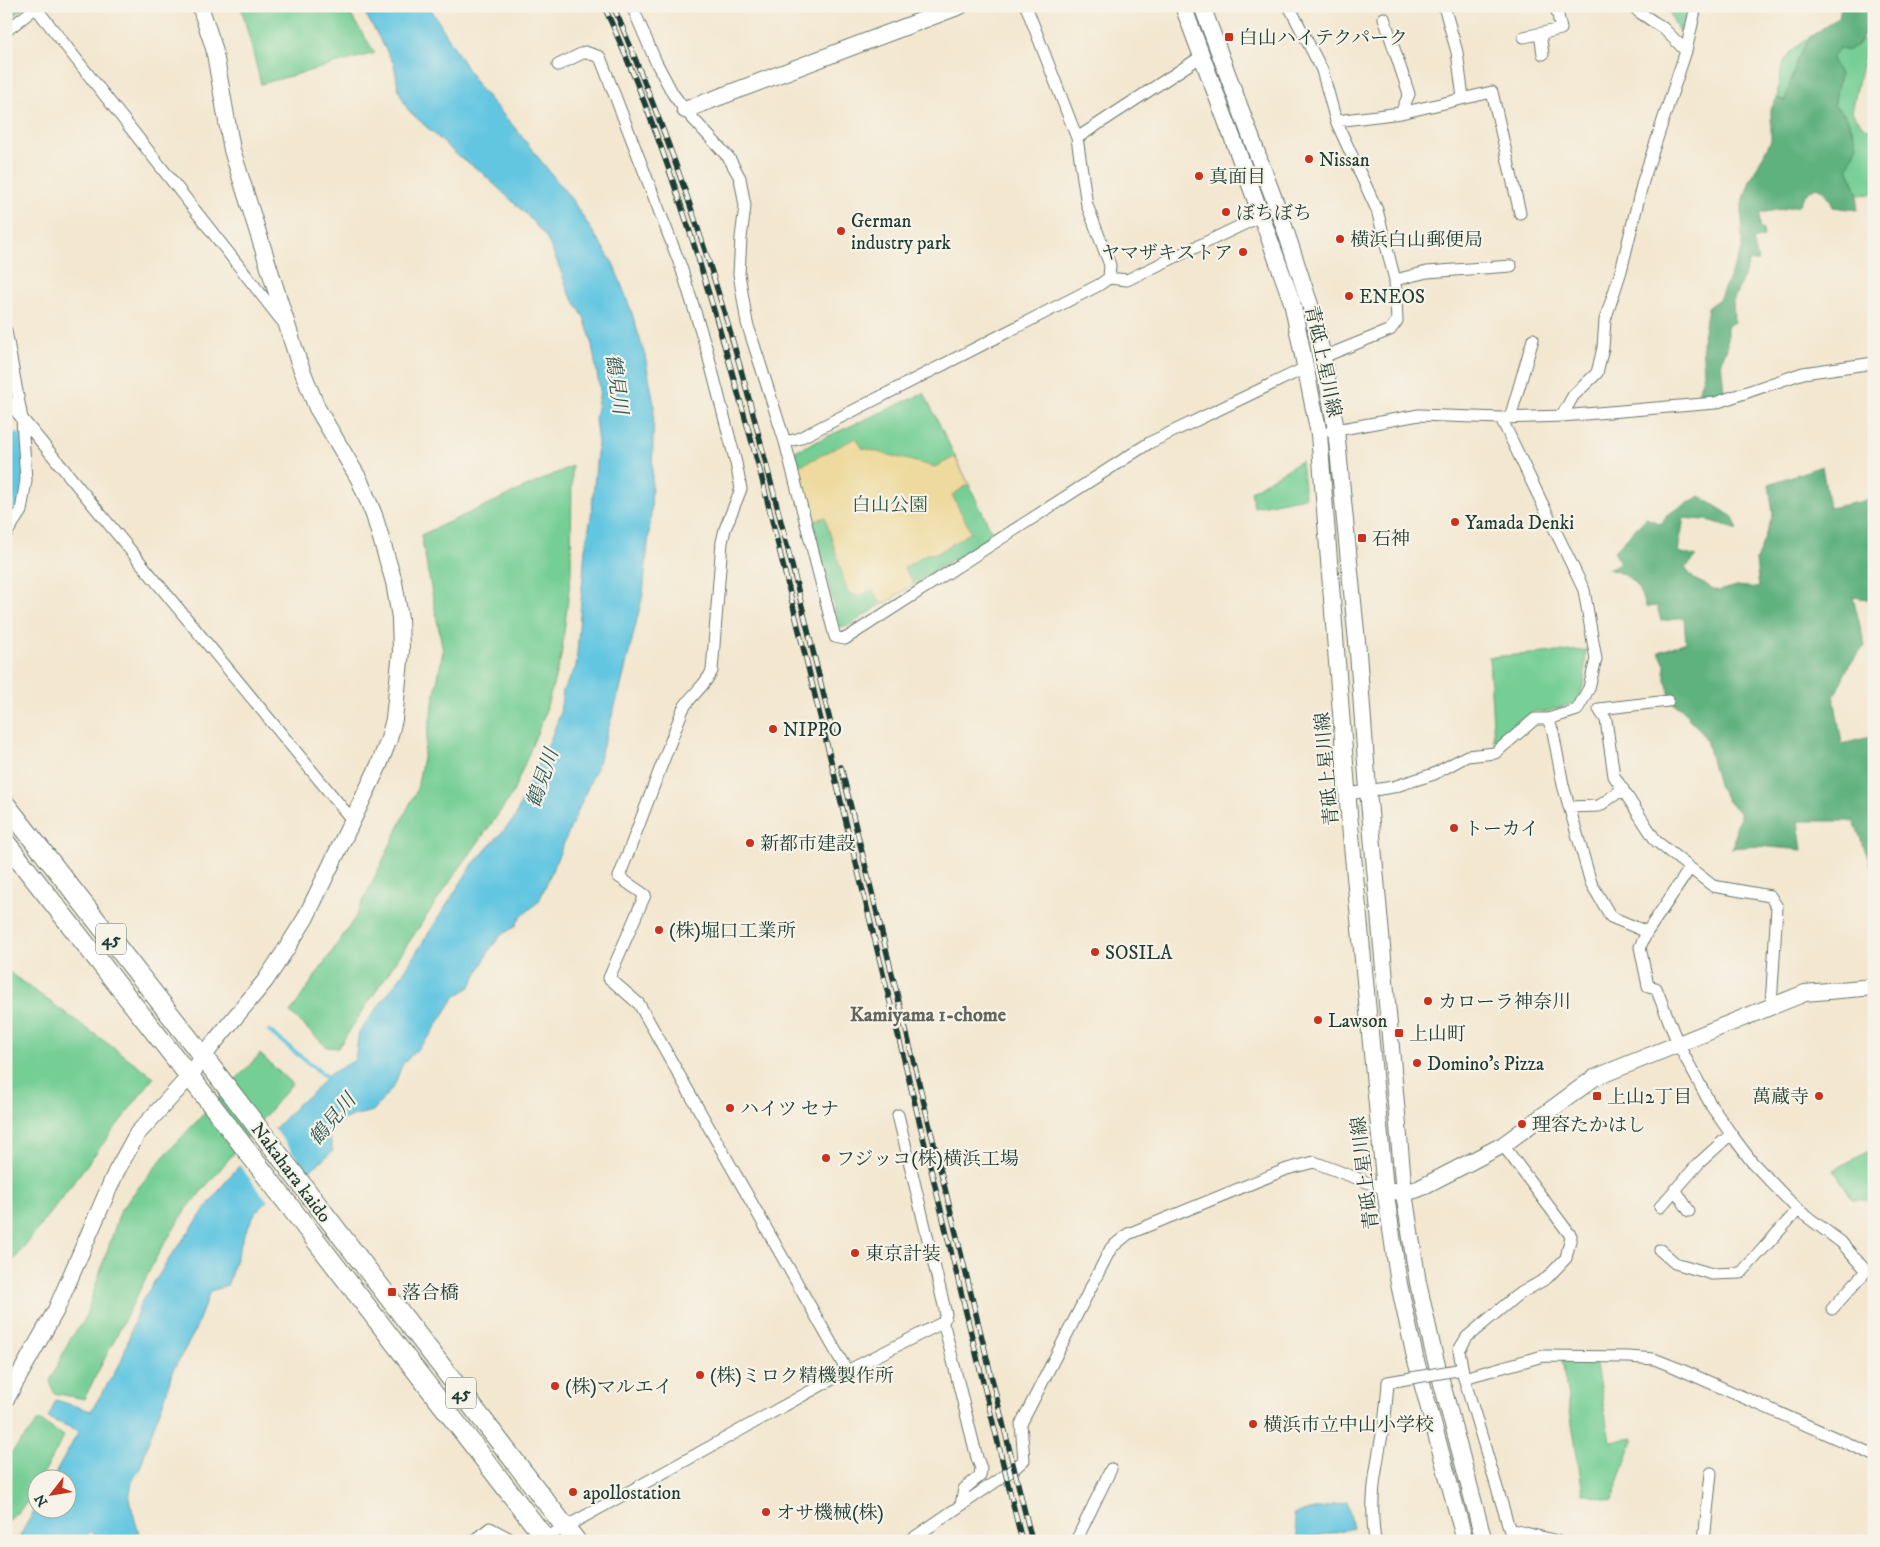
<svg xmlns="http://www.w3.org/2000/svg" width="1880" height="1547" viewBox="0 0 1880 1547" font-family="'IM FELL DW Pica','Noto Serif JP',serif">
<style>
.green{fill:#74ce94;stroke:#4a8664}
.forest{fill:#5fb17e;stroke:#3f7759}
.sand{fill:#eeda9e;stroke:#868c69}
.water{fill:#63c6e1;stroke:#41828a}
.pier{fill:#f3e7d0}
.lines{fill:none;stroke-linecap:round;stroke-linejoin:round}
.stream{stroke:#63c6e1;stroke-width:4.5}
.river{stroke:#63c6e1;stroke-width:28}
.street-casing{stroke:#69786b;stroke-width:13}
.secondary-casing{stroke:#69786b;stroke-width:18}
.primary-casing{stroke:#69786b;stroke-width:21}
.street{stroke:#fff;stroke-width:11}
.secondary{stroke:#fff;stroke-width:16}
.primary{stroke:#fff;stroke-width:19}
.rail-casing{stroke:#1f3d34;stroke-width:5.5}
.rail{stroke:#f7f3e8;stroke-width:4;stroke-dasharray:11;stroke-linecap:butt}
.street-bridge-casing{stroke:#69786b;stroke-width:13;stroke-linecap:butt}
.street-bridge{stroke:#fff;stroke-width:11}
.poi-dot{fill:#c8321e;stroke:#f7f3e8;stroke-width:2}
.labels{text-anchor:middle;stroke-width:4.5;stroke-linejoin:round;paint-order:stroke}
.shield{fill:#f7f3e8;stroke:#60746a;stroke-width:1}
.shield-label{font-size:18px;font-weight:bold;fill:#1f3d34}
.poi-label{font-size:19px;fill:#1f3d34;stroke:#f7f3e8;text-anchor:start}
.street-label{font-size:19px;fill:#1f3d34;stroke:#f7f3e8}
.park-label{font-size:19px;fill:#305a47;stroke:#f7f3e8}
.water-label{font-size:20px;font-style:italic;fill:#2d5857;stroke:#f7f3e8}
.neighbourhood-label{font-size:20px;font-weight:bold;fill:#64665e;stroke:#f7f3e8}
</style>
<rect width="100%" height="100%" fill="#f7f3e8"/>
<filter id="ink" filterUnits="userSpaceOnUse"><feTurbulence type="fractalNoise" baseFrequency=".02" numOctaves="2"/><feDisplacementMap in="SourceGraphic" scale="10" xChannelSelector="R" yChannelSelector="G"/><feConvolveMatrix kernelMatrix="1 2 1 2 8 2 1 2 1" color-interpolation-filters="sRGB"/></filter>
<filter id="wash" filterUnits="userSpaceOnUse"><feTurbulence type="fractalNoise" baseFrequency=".0096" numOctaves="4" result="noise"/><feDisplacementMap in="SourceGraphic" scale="20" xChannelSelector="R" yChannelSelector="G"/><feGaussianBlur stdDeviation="1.12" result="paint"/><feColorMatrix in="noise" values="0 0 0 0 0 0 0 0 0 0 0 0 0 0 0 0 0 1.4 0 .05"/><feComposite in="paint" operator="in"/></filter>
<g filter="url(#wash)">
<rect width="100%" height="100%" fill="#f3e7d0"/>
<!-- green -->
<path class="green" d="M 6,6 L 26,6 L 6,21 Z
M 241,6 L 345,6 L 375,53 L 261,84 Z
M 1667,6 L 1692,6 L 1690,22 L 1684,34 L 1678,31 Z
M 1810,37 L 1798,58 L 1785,101 L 1777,98 C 1781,66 1781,55 1810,37 Z
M 1862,39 L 1867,41 L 1852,112 L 1865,128 L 1871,129 L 1870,134 L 1874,145 L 1874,194 L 1858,195 L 1848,167 C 1849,162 1852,158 1854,152 C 1859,136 1848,113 1834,106 L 1839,74 L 1832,59 L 1839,47 L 1858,45 Z
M 924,393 L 993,534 L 846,627 L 839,626 L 795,451 Z
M 1301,461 L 1305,497 L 1254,507 L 1251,491 Z
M 572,466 L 571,574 L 561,657 L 544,716 L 512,795 L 446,887 L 338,1048 L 327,1047 L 290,1013 L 355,918 L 417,789 L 443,651 L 421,535 Z
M 1586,650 L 1584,685 L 1576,703 L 1545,712 L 1535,711 L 1494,742 L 1489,657 Z
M 6,970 L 154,1077 L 7,1269 L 6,1269 Z
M 260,1054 L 292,1084 L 185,1211 L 157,1256 L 84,1399 L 54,1393 L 50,1381 L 70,1339 L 84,1321 L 121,1209 L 165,1155 Z
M 1874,1148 L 1874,1201 L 1852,1199 L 1834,1170 Z
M 1562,1360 L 1595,1360 L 1610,1441 L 1634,1438 L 1612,1500 L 1583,1493 Z
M 39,1420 L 64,1436 L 41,1479 L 38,1480 C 38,1497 17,1511 6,1524 L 6,1459 Z"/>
<!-- forest -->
<path class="forest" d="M 1841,6 L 1874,9 L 1874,29 L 1865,33 L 1858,44 L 1847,51 L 1839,48 L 1832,59 L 1840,74 L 1834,106 C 1846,113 1854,131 1857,144 L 1848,167 L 1858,195 L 1857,210 L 1833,207 C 1829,197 1827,191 1816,187 C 1807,192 1803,197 1798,206 L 1760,213 L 1759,228 L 1763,230 L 1764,237 L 1753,240 L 1758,261 L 1750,261 L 1733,302 L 1734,322 L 1727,326 L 1727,348 L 1721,361 L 1724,391 L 1720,393 L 1698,393 L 1704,373 L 1702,344 L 1708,307 L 1719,299 L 1742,250 L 1742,204 L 1750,181 L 1771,140 L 1771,109 L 1777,98 L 1785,101 L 1798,58 L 1810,37 L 1839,17 Z
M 1822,466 L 1829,508 L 1874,499 L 1874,600 L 1853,597 L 1865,646 L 1849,665 L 1834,697 L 1842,744 L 1874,736 L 1874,874 L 1854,821 L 1798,821 L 1802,850 L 1758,846 L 1731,848 L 1734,846 L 1736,832 L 1735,826 L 1740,818 L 1740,813 L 1729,803 L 1718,785 L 1706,740 L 1701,731 L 1689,719 L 1684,711 L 1672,702 L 1670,697 L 1668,687 L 1665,681 L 1665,665 L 1659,652 L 1686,642 L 1684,618 L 1661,621 L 1657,606 L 1646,607 C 1637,583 1633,576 1608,569 L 1620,563 L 1614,551 L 1646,518 L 1661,524 L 1668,514 L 1700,496 L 1733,517 L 1738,530 L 1712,521 L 1684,518 L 1678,552 L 1697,557 L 1685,568 L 1694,579 L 1718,591 L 1737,586 L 1759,588 L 1756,561 L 1773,514 L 1769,484 Z"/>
<!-- sand -->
<path class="sand" d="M 856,438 L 862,448 L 935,467 L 955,457 L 969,484 L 952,495 L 971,532 L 938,553 L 926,554 L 904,568 L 914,584 L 882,605 L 873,590 L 858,596 L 848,593 L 825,517 L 812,522 L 797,465 L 804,464 Z"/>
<!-- water -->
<path class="water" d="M 361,6 L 429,6 L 477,85 L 515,128 L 572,200 L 613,263 L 631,310 L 645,356 L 654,404 L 651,514 L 643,594 L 621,686 L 597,766 L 539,901 L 520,918 L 515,927 L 502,934 L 490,949 L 471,986 L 454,998 L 430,1036 L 402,1065 L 394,1086 L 373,1111 L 352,1116 L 335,1124 L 329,1136 L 333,1151 L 288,1189 L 268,1200 L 255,1213 L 243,1237 L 227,1286 L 210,1291 L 193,1335 L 172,1372 L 166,1395 L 153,1428 L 140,1468 L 132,1482 L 129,1499 L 141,1541 L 101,1541 L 91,1532 L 81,1541 L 17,1541 L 37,1506 L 38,1510 L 68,1510 L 68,1480 L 52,1479 L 79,1431 L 48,1418 L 56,1400 L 91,1411 L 121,1362 L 140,1304 L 173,1253 L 229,1177 L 301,1101 L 309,1096 L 330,1074 L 355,1060 L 359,1032 L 402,975 L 472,865 L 515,818 L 526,789 L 550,741 L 560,714 L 563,690 L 576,667 L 585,549 L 591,517 L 598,443 L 595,419 L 600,390 L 591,339 L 584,317 L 569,293 L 557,261 L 546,237 L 527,215 L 480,171 L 457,155 L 408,110 L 399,91 L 394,64 Z
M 1347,1502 L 1353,1528 L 1299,1540 L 1293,1514 Z"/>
<!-- pier -->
<path class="pier" d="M 273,1127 L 310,1174 L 289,1191 L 269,1203 L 238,1164 Z"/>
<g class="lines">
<!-- stream -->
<path class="stream" d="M 269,1031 L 330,1080"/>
<!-- river -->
<path class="river" d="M 6,515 L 14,503 L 13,446"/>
</g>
</g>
<g filter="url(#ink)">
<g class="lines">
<defs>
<path id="street" d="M 632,6 L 656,62 L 673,94 L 685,110 L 729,158 L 740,178 L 745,206 L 741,238 L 739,274 L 747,323 L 785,442 L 835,637 L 845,639 L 1149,443 L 1305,368
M 1026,6 L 1077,138 L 1087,205 L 1110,265 L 1109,278
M 1289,6 L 1322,70 L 1336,121 L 1377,210 L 1395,280
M 1444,6 L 1457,52 L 1463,98
M 1633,6 L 1639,12 L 1663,28 L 1686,51
M 36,8 L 282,321
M 1384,18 L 1409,94 L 1401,113
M 6,31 L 38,6
M 1540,34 L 1543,54
M 1524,37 L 1561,29 L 1556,6
M 558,65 L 585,52 L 600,57 L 681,267 L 706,347 L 736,463 L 741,489 L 725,529 L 722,542 L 712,671 C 705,686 691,695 683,709 L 619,877 L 645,895 L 609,978 L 639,1004 L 847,1371
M 1336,121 L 1401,113 L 1492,92 L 1520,213
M 1077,138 L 1202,56
M 6,331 L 22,419 L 26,480 L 21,511 L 6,534
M 1323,357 L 1390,330 L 1397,321 L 1395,280 L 1427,272 L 1511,266
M 6,399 L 353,821
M 1562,416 L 1715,403 L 1803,373 L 1874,363
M 1501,418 L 1584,590 L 1596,659 L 1589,688 L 1577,710 L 1548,719 L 1553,732 L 1563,785 L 1591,883 L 1611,917 L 1647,932
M 1510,418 L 1533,339
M 1331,431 L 1419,415 L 1501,418 L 1562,416 L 1573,396 L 1597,373 L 1603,348 L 1605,320 L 1621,271 L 1643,181 L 1686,51 L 1696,6
M 785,442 L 798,439 L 1099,285 L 1109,278 L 1127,280 L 1261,216
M 1668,701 L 1599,709 L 1606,720 L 1614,776 L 1656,841 L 1690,868 L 1647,932 L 1640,947 L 1648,986 L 1656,988 L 1678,1044 L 1712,1107 L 1731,1134 L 1752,1162 L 1798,1210 L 1841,1242 L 1866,1271 L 1832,1309
M 1348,794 L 1393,787 L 1434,774 L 1467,756 L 1495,753 L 1535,719 L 1548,719
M 1569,807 L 1599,806 L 1623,789
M 1690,868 L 1713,886 L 1770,896 L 1777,907 L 1771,1006
M 898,1115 L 946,1314 L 942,1326
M 1503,1145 L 1571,1236 L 1566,1258 L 1547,1278 L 1516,1296 L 1467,1337 L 1459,1350 L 1464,1378 L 1513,1541
M 1675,1189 L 1689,1211
M 1660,1207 L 1699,1163 L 1731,1134
M 1660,1250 L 1675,1263 L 1712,1274 L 1741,1273 L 1798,1210
M 1464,1378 L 1543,1356 L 1629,1357 L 1654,1359 L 1677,1368 L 1874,1455
M 1509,1529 L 1557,1541
M 473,1541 L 490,1528 L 514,1541
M 540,1541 L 847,1371 L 940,1324 L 945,1329 L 977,1458 L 981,1468 L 980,1476 L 964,1489 L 961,1505
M 909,1541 L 1014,1469 L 1024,1460 L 1021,1424 L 1111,1248 L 1128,1234 L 1287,1169 L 1314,1162 L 1385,1189
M 1076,1541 L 1111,1469
M 1375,1541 C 1369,1499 1376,1469 1383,1429 C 1386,1413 1387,1397 1388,1382 L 1400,1380
M 1704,1541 L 1711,1473"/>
<path id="secondary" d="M 1183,6 L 1252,190 L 1292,302 L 1319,434 L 1349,814 L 1385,1189 L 1399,1284 L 1415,1357 L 1465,1541
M 1202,6 L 1283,223 L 1312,311 L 1323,357 L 1336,430 L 1358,652 L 1368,790 L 1404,1193 L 1418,1283 L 1433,1350 L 1484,1541
M 685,110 L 960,6
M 1394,1191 L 1404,1193 L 1418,1189 L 1503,1145 L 1594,1078 L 1805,993 L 1874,987
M 6,1399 L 56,1310 L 116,1172 L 137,1134 L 189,1077 L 212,1045 L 265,981 L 283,954 L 305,919 L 379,765 L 389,739 L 394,719 L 401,651 L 400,618 L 394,582 L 374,515 L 359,479 L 317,408 L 298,360 L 232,150 L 214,48 L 200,6"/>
<path id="primary" d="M 6,805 L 219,1077 L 576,1541
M 6,843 L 201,1091 L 547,1541"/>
</defs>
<!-- street casing -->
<use href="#street" class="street-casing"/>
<!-- secondary casing -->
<use href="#secondary" class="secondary-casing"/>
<!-- primary casing -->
<use href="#primary" class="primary-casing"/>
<!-- street -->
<use href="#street" class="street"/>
<!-- secondary -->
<use href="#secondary" class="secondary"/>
<!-- primary -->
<use href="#primary" class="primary"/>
<defs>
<path id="rail" d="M 604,6 C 672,155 716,314 760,471 L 1022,1541
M 613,6 C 625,32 635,58 645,84 C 730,293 779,514 833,733
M 841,767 L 1032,1541"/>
</defs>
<!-- rail casing -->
<use href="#rail" class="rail-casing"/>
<!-- rail -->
<use href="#rail" class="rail"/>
<defs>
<path id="street-bridge" d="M 1400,1380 L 1457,1370"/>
</defs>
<!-- street-bridge casing -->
<use href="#street-bridge" class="street-bridge-casing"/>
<!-- street-bridge -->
<use href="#street-bridge" class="street-bridge"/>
</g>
</g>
<!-- markers -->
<g class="poi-dot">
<rect x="1224" y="32" width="10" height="10" rx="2.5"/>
<circle cx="1309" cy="159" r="5"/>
<circle cx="1199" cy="176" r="5"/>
<circle cx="1226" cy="212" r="5"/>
<circle cx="841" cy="231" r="5"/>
<circle cx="1340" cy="239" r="5"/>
<circle cx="1243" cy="252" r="5"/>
<circle cx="1349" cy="296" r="5"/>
<circle cx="1455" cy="522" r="5"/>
<rect x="1357" y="533" width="10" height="10" rx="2.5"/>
<circle cx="773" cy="729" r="5"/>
<circle cx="1454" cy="828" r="5"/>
<circle cx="750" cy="843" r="5"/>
<circle cx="659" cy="930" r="5"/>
<circle cx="1095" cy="952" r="5"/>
<circle cx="1428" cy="1001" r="5"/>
<circle cx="1318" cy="1020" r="5"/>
<rect x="1394" y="1028" width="10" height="10" rx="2.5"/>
<circle cx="1417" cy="1063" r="5"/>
<rect x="1592" y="1091" width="10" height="10" rx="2.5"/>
<circle cx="1819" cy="1096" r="5"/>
<circle cx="730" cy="1108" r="5"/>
<circle cx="1522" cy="1124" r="5"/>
<circle cx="826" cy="1158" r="5"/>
<circle cx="855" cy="1253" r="5"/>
<rect x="387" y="1287" width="10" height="10" rx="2.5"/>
<circle cx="700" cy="1375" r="5"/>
<circle cx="555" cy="1386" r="5"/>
<circle cx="1253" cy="1424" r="5"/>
<circle cx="573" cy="1492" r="5"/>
<circle cx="766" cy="1512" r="5"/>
</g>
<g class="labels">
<!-- shield labels -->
<g class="shield">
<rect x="96" y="923.5" width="30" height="31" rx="4"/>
<rect x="446" y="1377.5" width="30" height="31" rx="4"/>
</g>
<g class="shield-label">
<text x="111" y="945">45</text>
<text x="461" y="1399">45</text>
</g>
<!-- poi labels -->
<g class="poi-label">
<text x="1239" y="44">白山ハイテクパーク</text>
<text x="1319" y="166">Nissan</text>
<text x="1209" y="183">真面目</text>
<text x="1236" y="219">ぼちぼち</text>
<text x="851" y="227">German<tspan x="851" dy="22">industry park</tspan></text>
<text x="1350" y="246">横浜白山郵便局</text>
<text x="1233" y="259" text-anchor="end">ヤマザキストア</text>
<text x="1359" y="303">ENEOS</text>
<text x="1465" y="529">Yamada Denki</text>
<text x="1372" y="545">石神</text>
<text x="783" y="736">NIPPO</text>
<text x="1464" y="835">トーカイ</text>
<text x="760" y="850">新都市建設</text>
<text x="669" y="937">(株)堀口工業所</text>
<text x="1105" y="959">SOSILA</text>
<text x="1438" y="1008">カローラ神奈川</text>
<text x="1328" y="1027">Lawson</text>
<text x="1409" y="1040">上山町</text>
<text x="1427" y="1070">Domino's Pizza</text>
<text x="1607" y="1103">上山2丁目</text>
<text x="1809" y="1103" text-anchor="end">萬蔵寺</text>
<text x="740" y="1115">ハイツ セナ</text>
<text x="1532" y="1131">理容たかはし</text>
<text x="836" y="1165">フジッコ(株)横浜工場</text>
<text x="865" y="1260">東京計装</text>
<text x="402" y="1299">落合橋</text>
<text x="710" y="1382">(株)ミロク精機製作所</text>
<text x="565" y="1393">(株)マルエイ</text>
<text x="1263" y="1431">横浜市立中山小学校</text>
<text x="583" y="1499">apollostation</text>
<text x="776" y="1519">オサ機械(株)</text>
</g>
<!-- street labels -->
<g class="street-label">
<text transform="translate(1324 361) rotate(78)" y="7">青砥上星川線</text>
<text transform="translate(1326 769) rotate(-95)" y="7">青砥上星川線</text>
<text transform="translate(292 1172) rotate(53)" y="7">Nakahara kaido</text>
<text transform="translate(1364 1173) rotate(-97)" y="7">青砥上星川線</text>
</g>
<!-- park labels -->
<g class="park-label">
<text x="890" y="511">白山公園</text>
</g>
<!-- water labels -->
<g class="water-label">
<text transform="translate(617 384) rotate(82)" y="7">鶴見川</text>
<text transform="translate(542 778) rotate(-71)" y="7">鶴見川</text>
<text transform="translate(332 1119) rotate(-50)" y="7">鶴見川</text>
</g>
<!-- neighbourhood labels -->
<g class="neighbourhood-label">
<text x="928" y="1021">Kamiyama 1-chome</text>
</g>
</g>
<!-- margin -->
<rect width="1880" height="1547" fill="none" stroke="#f7f3e8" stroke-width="25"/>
<!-- north arrow -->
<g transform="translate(52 1494) rotate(239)"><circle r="24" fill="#f7f3e8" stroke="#a1aaa0"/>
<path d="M0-4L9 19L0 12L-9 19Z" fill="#c8321e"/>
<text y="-8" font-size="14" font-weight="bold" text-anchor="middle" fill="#1f3d34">N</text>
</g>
</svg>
